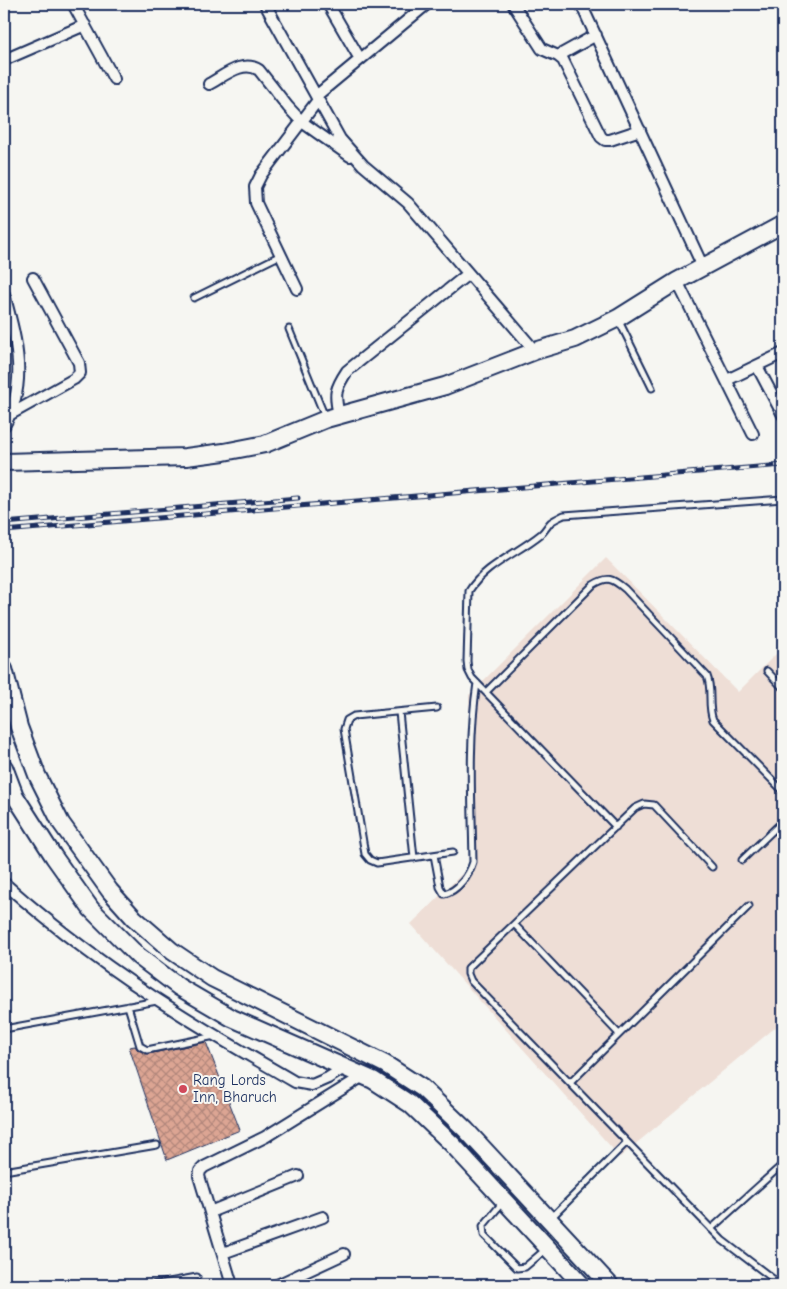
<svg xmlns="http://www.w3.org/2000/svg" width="787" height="1289" viewBox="0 0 787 1289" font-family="'Comic Neue',sans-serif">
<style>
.built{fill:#eeded6}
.building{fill:url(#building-cross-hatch);stroke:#1b2f5e}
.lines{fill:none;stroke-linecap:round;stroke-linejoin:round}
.service-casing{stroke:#1b2f5e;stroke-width:9}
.minor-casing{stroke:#1b2f5e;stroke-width:14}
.primary-casing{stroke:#1b2f5e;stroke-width:20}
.trunk-casing{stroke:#1b2f5e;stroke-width:20}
.service{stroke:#f6f6f2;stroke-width:5}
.minor{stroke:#f6f6f2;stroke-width:10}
.primary{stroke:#f6f6f2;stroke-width:16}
.trunk{stroke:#f6f6f2;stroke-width:16}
.rail-casing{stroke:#1b2f5e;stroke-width:5}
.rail{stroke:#f6f6f2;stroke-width:3;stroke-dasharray:9;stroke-linecap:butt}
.poi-dot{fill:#d1495b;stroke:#f6f6f2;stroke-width:2}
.labels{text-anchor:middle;stroke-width:4;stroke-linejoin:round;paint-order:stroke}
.poi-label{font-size:15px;fill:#1b2f5e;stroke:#f6f6f2;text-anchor:start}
</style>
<defs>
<pattern id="building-cross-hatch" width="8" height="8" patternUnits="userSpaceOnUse" patternTransform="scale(1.25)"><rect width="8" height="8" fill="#dca593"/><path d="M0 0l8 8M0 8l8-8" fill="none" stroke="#b2877b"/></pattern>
</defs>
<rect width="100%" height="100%" fill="#f6f6f2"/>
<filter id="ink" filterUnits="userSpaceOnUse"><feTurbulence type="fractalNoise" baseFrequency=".02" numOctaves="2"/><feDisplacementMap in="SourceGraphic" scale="10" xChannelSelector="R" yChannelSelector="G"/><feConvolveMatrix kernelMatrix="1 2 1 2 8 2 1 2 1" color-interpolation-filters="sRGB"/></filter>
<g filter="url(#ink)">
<!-- built -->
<path class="built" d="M 606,558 L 738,692 L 779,651 L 783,656 L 783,1021 L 620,1157 L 411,924 L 471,865 L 469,695 Z"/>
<!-- building -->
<path class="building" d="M 206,1042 L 240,1130 L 167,1160 L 129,1047 L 135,1046 L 138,1050 L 148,1054 Z"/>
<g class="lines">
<defs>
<path id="service" d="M 194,298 L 281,255
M 619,321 L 652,388
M 289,329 L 325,417
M 767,671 L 783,688
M 486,692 L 593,585 C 608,576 612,578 625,589 L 707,676 C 713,690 707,705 713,720 L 783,791
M 437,708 L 354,716 L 347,720 L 344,729 L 365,854 L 370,860 L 377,863 L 453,852
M 399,712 L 414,858
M 616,827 L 472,678 L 468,670 L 467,661 L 469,591 C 485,565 518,553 541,534 C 545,531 547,526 551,522 C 555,519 560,517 564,515 L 783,499
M 434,855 L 440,887 L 444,894 C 458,891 469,875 473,862 C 472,802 468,742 477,683
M 742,860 L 783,821
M 712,867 L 654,805 L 644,804 L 635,808 L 468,968 L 468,974 L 471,981 L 722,1240 L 781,1285
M 514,924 L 619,1034
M 128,1006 L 140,1046 L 147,1050 L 215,1036
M 4,1029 L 157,1001
M 570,1083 L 749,906
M 4,1171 L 157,1145
M 502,1203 L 483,1226 L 484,1235 L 517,1268 L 525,1267 L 545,1250
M 551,1218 L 627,1142
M 711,1229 L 783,1164
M 152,1285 L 197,1277"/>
<path id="minor" d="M 73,4 L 114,79
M 265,4 L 340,139 L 363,165 L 408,203 L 535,351
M 328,4 L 360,59
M 513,4 L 542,49 L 558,56 L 563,60 L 601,137 L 605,140 L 610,140 L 640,130
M 581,4 L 703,267
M 558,56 L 596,35
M 4,60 L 85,25
M 209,84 C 224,76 243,59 259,70 L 288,107 L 302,122 L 350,156
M 316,96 L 427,4
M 677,281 L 753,434
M 297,289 L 256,203 L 255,187 L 261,175 L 318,100
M 4,294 C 16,339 29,383 4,426
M 757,366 L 783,415
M 727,380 L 783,353
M 11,414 L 74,379 L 80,373 L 79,363 L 33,278
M 339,415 C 334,394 335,389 347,371 L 468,274
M 4,883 C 58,931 116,974 177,1012 C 216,1037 256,1059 295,1082 L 312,1085 L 328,1078 L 344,1068
M 210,1212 L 298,1176
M 223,1253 L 323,1217
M 232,1285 L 199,1176 L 200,1171 L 204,1167 L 265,1137 L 363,1076
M 277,1285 L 344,1254"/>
<path id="primary" d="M 4,462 L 186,457 L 224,452 L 265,444 L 326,419 L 445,386 L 535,351 L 575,339 L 618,318 L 677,281 L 783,224"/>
<path id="trunk" d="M 4,669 L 19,727 L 37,775 L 61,823 L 110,891 L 134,918 L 172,951 L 212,978 L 385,1064 L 422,1088 L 466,1130 L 610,1285
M 4,767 L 15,796 L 54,857 L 91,909 L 138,956 L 179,987 L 232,1018 L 373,1080 L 410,1104 L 451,1143 L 582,1285"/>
</defs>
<!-- service casing -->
<use href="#service" class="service-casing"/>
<!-- minor casing -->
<use href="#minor" class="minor-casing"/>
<!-- primary casing -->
<use href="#primary" class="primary-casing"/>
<!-- trunk casing -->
<use href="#trunk" class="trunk-casing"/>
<!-- service -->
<use href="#service" class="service"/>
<!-- minor -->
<use href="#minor" class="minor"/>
<!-- primary -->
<use href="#primary" class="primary"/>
<!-- trunk -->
<use href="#trunk" class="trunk"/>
<defs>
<path id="rail" d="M 4,523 L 298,498
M 4,531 L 783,465"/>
</defs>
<!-- rail casing -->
<use href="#rail" class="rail-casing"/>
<!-- rail -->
<use href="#rail" class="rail"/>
</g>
</g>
<!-- markers -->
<circle class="poi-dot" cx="183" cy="1089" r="5"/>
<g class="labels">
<!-- poi labels -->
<g class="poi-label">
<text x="193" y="1085">Rang Lords<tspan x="193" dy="17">Inn, Bharuch</tspan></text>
</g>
</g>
<!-- margin -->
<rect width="787" height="1289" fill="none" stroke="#f6f6f2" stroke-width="20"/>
<rect x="10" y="10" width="767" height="1269" fill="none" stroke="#1b2f5e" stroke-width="2" filter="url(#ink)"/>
</svg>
